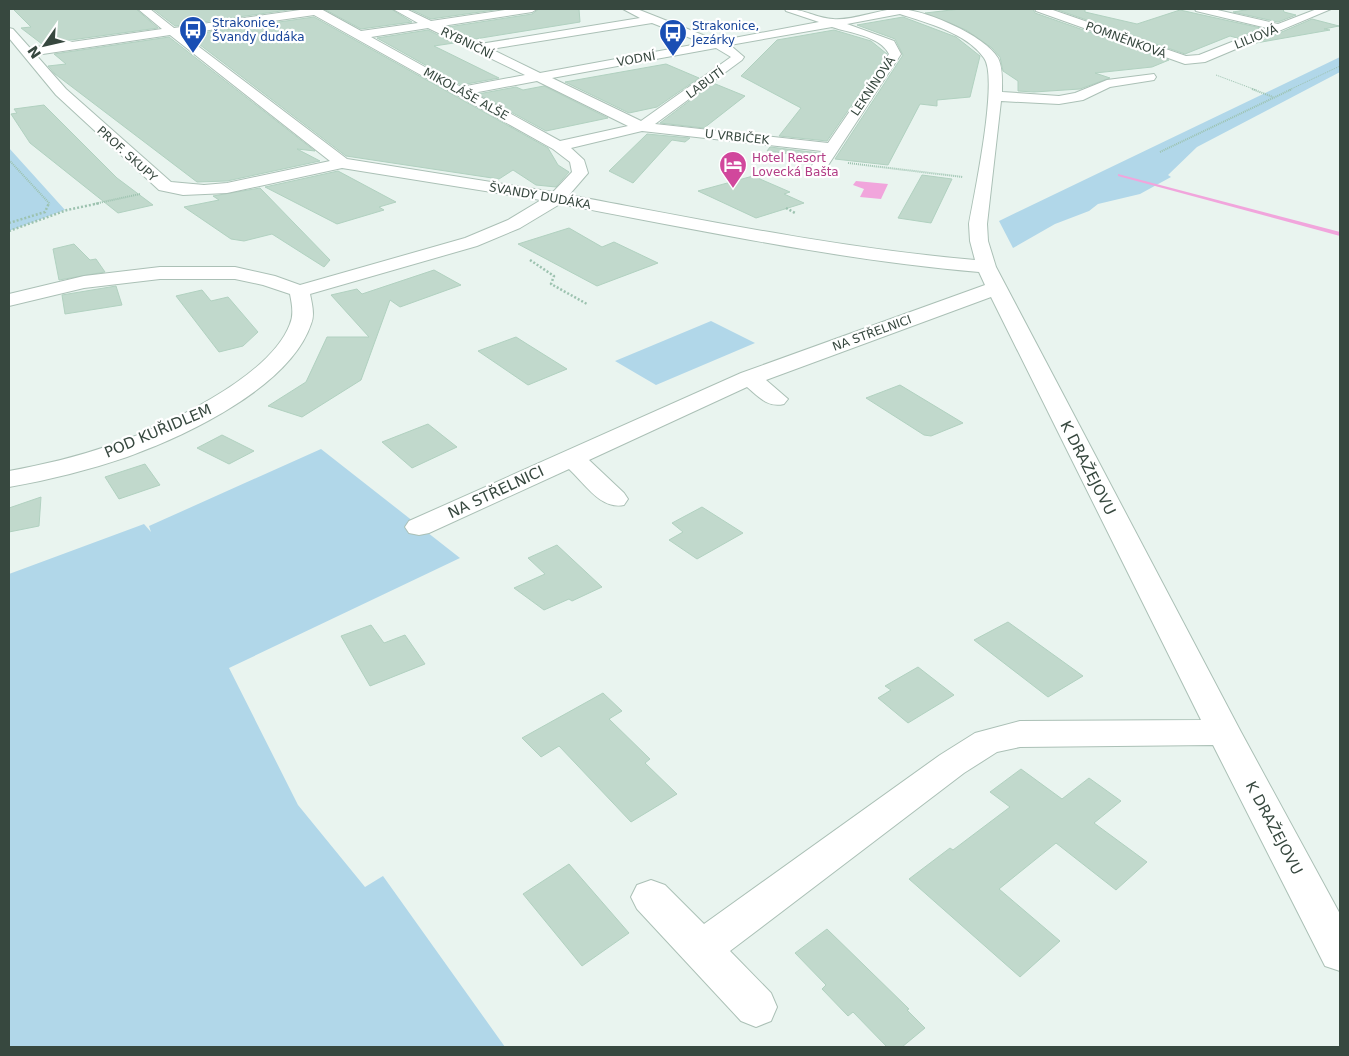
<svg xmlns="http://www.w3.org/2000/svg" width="1349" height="1056" viewBox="0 0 1349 1056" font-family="'DejaVu Sans',sans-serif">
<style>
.green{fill:#b1d7e9}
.water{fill:#f1a5dc}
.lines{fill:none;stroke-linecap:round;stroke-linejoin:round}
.stream{fill:#f1a5dc;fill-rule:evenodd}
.building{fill:#c1d9cc;stroke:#b1d1c0}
.minor-casing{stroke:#abc0b6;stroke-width:2}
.path-far2{stroke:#9cc2af;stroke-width:1;stroke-dasharray:1 1;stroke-linecap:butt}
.path-far1{stroke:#9cc2af;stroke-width:2;stroke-dasharray:1 1;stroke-linecap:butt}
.path{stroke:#9cc2af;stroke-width:2.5;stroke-dasharray:2 2;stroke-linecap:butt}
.minor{fill:#fff;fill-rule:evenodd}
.labels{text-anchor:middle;stroke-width:4.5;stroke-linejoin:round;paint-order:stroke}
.far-transit-label{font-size:12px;fill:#164399;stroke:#fff;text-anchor:start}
.far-street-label{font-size:12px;fill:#37483f;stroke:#fff}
.far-hotel-label{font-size:12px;fill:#b23c85;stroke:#fff;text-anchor:start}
.street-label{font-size:15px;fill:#37483f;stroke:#fff}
</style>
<rect width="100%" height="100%" fill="#e9f4ef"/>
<!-- green -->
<path class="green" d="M 1340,57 L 1340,72 L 1197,147 L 1168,175 L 1171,177 L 1140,194 L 1098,204 L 1089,211 L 1055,224 L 1013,248 L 999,221 Z
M 9,148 L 65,210 L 9,231 Z
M 711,321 L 755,343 L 656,385 L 615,361 Z
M 321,449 L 460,558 L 229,668 L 298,805 L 365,887 L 383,876 L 505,1047 L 9,1047 L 9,574 L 144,524 L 151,532 L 149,526 Z"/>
<!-- water -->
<path class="water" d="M 856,181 L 888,184 L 881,199 L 860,197 L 864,189 L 853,185 Z"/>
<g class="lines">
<!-- stream -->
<path class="stream" d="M 1118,174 L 1340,232 L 1340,236 L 1118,176 Z"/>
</g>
<!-- building -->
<path class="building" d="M 13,9 L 136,9 L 158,28 L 42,44 L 21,28 L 31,27 Z
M 153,9 L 295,9 L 175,26 Z
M 324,9 L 391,9 L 412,22 L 361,29 Z
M 410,9 L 501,9 L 431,19 Z
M 539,9 L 579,9 L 580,22 L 475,39 L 448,27 L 532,14 Z
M 960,9 L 1033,9 L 1035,13 L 1169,60 L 1152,67 L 1095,73 L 1110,78 L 1080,89 L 1034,92 L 1018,91 L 1018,81 L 1003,71 L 1000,57 L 992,48 L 966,30 L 925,13 Z
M 1055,9 L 1085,9 L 1085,12 L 1137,24 L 1180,10 L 1261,28 L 1237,38 L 1230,36 L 1185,54 Z
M 1251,9 L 1283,9 L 1284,12 L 1296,15 L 1278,22 L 1233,12 Z
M 314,17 L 548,148 L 558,165 L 569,172 L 556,187 L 536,185 L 513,170 L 499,179 L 346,156 L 187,35 Z
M 903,17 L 956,37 L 980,56 L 970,97 L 937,100 L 937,106 L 920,104 L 888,165 L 835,159 L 903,55 L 895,39 L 857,25 Z
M 1312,19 L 1339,26 L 1324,29 L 1330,30 L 1256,43 Z
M 428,30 L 454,43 L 434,46 L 499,78 L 461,85 L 377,38 Z
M 834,30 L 871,41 L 887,54 L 827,141 L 779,136 L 801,108 L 741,76 L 777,40 Z
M 169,37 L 315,151 L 297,149 L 320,161 L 227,181 L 197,182 L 55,74 L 48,66 L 66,64 L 54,54 Z
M 666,64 L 699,78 L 657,107 L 629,113 L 565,82 Z
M 713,83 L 745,96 L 704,128 L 660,123 Z
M 544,86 L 608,118 L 546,131 L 478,94 L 516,87 L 523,90 Z
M 44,105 L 117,178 L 153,205 L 118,213 L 30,143 L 11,114 L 17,113 L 14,109 Z
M 647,134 L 690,138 L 685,142 L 672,140 L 633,183 L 609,171 Z
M 770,147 L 819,153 L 816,157 L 767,151 Z
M 338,171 L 396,202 L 379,207 L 384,210 L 337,224 L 265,187 Z
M 922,175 L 952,179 L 931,223 L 898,218 Z
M 753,176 L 790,192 L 784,194 L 804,203 L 756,218 L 698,191 Z
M 260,188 L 330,260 L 324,267 L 272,234 L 244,241 L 231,239 L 184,207 L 219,200 L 213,196 Z
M 569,228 L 602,247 L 614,242 L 658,263 L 597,286 L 518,244 Z
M 74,244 L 90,260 L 96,259 L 105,272 L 59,280 L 53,249 Z
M 434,270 L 461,285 L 400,307 L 390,300 L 361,380 L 302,417 L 268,406 L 306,382 L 327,337 L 369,337 L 331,295 L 357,289 L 362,294 Z
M 116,286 L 122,305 L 65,314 L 62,295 Z
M 202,290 L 211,301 L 228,297 L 258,332 L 243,346 L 219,352 L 176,296 Z
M 516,337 L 527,344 L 567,369 L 528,385 L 478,351 Z
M 900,385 L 963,423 L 931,436 L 924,435 L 866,398 Z
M 428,424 L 457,447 L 412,468 L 382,442 Z
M 222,435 L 254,451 L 229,464 L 197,448 Z
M 145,464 L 160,485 L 119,499 L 105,477 Z
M 41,497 L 39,526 L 9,532 L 9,508 Z
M 702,507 L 743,533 L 697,559 L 669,540 L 683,532 L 672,523 Z
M 557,545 L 602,587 L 572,601 L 569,599 L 544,610 L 514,588 L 545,574 L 528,558 Z
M 1008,622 L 1083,676 L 1048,697 L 974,640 Z
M 371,625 L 384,643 L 405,635 L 425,664 L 370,686 L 341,636 Z
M 918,667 L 954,695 L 908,723 L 878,698 L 891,690 L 885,686 Z
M 603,693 L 622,711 L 609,719 L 650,759 L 645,763 L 677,794 L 631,822 L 559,746 L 541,757 L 522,738 Z
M 1021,769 L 1062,799 L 1089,778 L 1121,801 L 1094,823 L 1147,862 L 1116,890 L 1056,843 L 999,889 L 1060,941 L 1020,977 L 909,879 L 950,848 L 953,850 L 1010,807 L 990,792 Z
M 569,864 L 629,933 L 582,966 L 523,894 Z
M 827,929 L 909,1009 L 907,1010 L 925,1028 L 902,1047 L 887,1047 L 853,1012 L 848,1016 L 822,989 L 826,985 L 795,953 Z"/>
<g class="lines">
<defs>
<path id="minor" d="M 138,9 L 150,9 L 174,28 L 307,9 L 321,9 L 361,31 L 418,23 L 393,9 L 406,9 L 431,21 L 512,9 L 537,9 L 532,12 L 442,26 L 480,44 L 640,18 L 623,9 L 637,9 L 718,41 L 819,22 L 786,11 L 785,9 C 806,9 815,18 833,19 C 849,21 877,11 893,9 C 918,6 985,35 998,58 C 1003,68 1002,82 1002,92 L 1059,96 L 1075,93 L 1107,80 L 1154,74 L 1156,77 L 1154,80 L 1110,87 L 1083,100 L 1059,104 L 1001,101 L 987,224 L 988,241 L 996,267 L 1241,732 L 1340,914 L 1340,971 L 1325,966 L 1213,745 L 1020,747 L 997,752 L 964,773 L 730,951 L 771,993 L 777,1007 L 771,1021 L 756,1027 L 741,1021 L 637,909 L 631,897 L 637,885 L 651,880 L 665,885 L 704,924 L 940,755 L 975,733 L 1020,721 L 1201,720 L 991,297 L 766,380 L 788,399 L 784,404 C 768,408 759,397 747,387 L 589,460 L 624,493 L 628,499 L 624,505 C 601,510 585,484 569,469 L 429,533 L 419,535 L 409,533 L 405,527 L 409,521 L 741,373 L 985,285 L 979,272 C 838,260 699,230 560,204 L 520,228 L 477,246 L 310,294 C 312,304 315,315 311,324 C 290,387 186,436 127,457 C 89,470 49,480 9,487 L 9,471 C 42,465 76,457 108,446 C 160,429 270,378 290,324 C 294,315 292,304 290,294 L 263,285 L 235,279 L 160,279 L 84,288 L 9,306 L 9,294 L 84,276 L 160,267 L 235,267 L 275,276 L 300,285 L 465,238 L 508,220 L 541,200 L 342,168 L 227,193 L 183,195 L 159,190 L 56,95 L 9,38 L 9,28 L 13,29 L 30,48 L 162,29 ZM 900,14 C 927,23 967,33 984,58 C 999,78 974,195 969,224 L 970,241 L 975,260 C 838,248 703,220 569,195 L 588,173 L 584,160 L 571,148 L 642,131 L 822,151 L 811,167 L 813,170 L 825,170 L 901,54 L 894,41 L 847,24 ZM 314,15 L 553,149 L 570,162 L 572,172 L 553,192 L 347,159 L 182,34 ZM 652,23 L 703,43 L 540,73 L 491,49 ZM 832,27 C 850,33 880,36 889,54 L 828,143 L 655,124 L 742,60 L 744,57 L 730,45 ZM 428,28 L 525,75 L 461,87 L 371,37 ZM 170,35 L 330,161 L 227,183 L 204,185 L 171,182 L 66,89 L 36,55 ZM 716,48 L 731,57 L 641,121 L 552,78 ZM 537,81 L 628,126 L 560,141 L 473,93 Z
M 1035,9 L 1050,9 L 1186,56 L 1199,55 L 1267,28 L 1196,11 L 1195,9 L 1213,9 L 1278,24 L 1317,9 L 1331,9 L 1205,62 L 1185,64 L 1036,11 Z"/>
</defs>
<!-- minor casing -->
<use href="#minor" class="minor-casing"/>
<!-- path-far2 -->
<path class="path-far2" d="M 1216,75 L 1256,90
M 1289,90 L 1340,66"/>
<!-- path-far1 -->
<path class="path-far1" d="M 1252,89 L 1273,97
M 1160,152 L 1292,89
M 9,160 L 50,204
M 848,163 L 963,177
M 94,204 L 140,194"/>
<!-- path -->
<path class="path" d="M 786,208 L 795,213
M 9,223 L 45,212 L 49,203
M 9,231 L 67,210 L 100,203
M 530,260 L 554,276 L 551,284 L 587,304"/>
<!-- minor -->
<use href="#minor" class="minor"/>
</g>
<!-- icons -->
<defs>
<symbol id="bus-pin" viewBox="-11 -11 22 30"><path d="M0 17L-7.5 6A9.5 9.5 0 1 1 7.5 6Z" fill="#1a4fb4" stroke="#fff"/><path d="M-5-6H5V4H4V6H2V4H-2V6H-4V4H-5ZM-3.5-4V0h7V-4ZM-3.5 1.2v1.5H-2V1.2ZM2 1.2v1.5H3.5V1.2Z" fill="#fff"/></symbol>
<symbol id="hotel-pin" viewBox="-11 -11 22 30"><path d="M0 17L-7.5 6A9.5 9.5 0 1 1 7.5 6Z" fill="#d1479c" stroke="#fff"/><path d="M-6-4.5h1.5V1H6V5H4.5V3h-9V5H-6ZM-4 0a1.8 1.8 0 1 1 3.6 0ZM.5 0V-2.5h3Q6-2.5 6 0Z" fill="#fff"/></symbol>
</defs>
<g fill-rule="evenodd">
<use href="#bus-pin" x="177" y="14" width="32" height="43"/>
<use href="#bus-pin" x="657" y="17" width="32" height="43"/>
<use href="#hotel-pin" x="717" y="149" width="32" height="43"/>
</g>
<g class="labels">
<!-- far-transit labels -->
<g class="far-transit-label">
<text x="212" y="27">Strakonice,<tspan x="212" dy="14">Švandy dudáka</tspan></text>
<text x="692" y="30">Strakonice,<tspan x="692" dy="14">Jezárky</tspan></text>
</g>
<!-- far-street labels -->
<g class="far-street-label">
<text transform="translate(1256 37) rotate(-22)" y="4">LILIOVÁ</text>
<text transform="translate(1126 40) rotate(20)" y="4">POMNĚNKOVÁ</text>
<text transform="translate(467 43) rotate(26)" y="4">RYBNIČNÍ</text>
<text transform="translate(636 59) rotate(-10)" y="4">VODNÍ</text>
<text transform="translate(705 83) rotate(-36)" y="4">LABUTÍ</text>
<text transform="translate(873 86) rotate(-56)" y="4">LEKNÍNOVÁ</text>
<text transform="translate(466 94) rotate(29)" y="4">MIKOLÁŠE ALŠE</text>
<text transform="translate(737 137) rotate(6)" y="4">U VRBIČEK</text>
<text transform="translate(127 154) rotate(42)" y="4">PROF. SKUPY</text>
<text transform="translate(540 196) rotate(10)" y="4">ŠVANDY DUDÁKA</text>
<text transform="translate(872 333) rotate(-20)" y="4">NA STŘELNICI</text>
</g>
<!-- far-hotel labels -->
<g class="far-hotel-label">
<text x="752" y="162">Hotel Resort<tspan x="752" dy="14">Lovecká Bašta</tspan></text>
</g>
<!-- street labels -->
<g class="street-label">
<text transform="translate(158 431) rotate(-23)" y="5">POD KUŘIDLEM</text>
<text transform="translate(1088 468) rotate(63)" y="5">K DRAŽEJOVU</text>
<text transform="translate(496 492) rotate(-25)" y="5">NA STŘELNICI</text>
<text transform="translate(1274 828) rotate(62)" y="5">K DRAŽEJOVU</text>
</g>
</g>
<!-- border -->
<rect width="1349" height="1056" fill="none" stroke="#37483f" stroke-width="20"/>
<!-- north arrow -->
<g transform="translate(45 45) rotate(236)" stroke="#ffffff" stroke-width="4" paint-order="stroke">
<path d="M0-4L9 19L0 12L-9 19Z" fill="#37483f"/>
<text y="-8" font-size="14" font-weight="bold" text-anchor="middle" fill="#37483f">N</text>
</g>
</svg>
